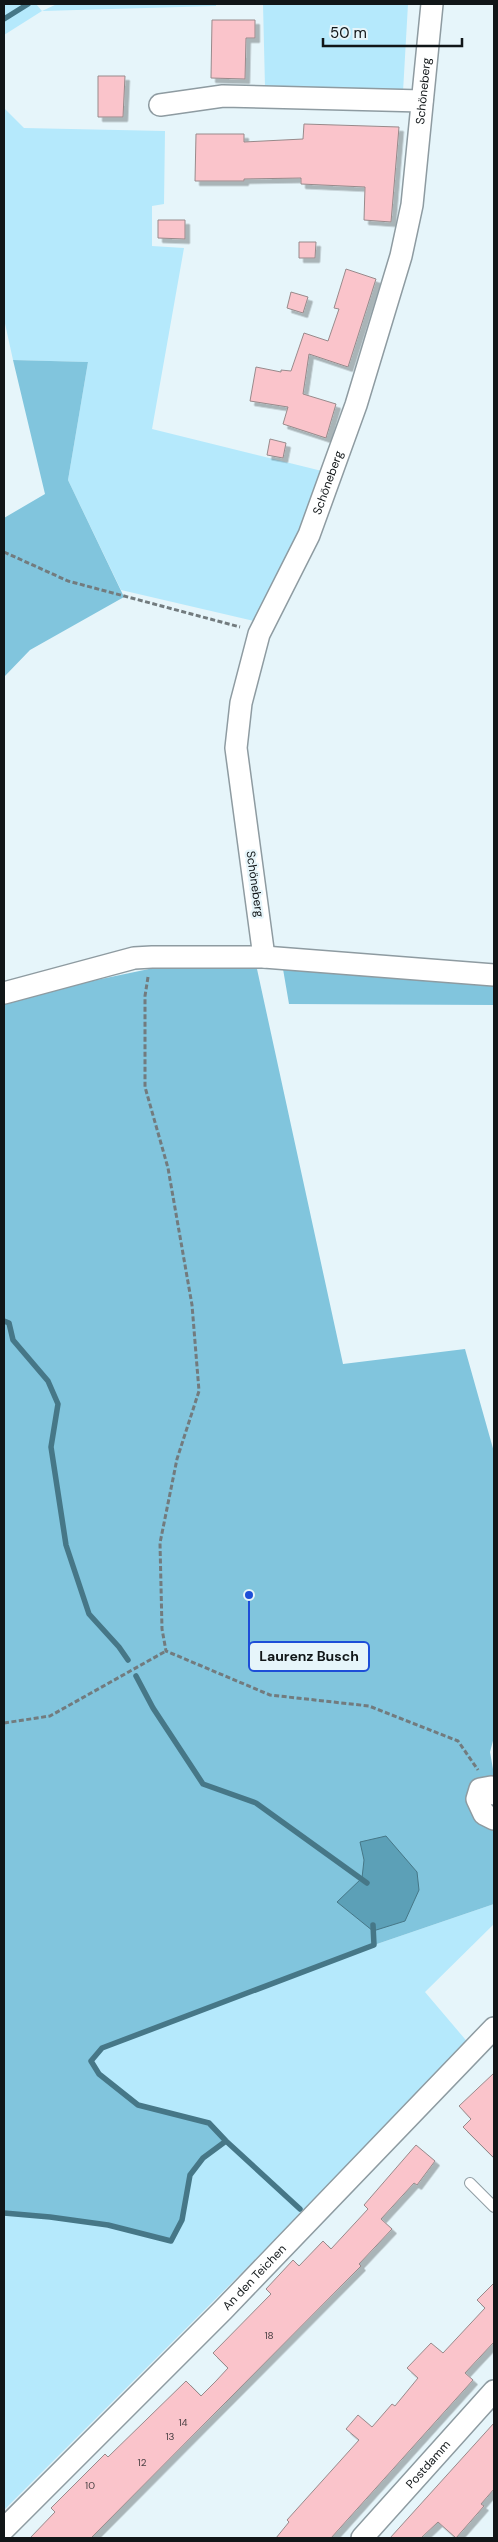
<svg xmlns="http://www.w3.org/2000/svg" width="498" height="2542" viewBox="0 0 498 2542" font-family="'DM Sans',sans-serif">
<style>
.green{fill:#b5e9fc}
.forest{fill:#81c5dd}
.water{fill:#5ca0b7;stroke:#467787}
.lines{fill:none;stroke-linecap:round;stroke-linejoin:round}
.stream{stroke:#467787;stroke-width:5.5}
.building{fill:#fac4cb;stroke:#988a8b;filter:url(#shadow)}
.lane-casing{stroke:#8e9ba1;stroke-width:12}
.street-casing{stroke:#8e9ba1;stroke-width:24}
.path{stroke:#727b7e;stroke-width:3;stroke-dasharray:5 2.5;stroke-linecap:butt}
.lane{stroke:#fff;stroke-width:10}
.street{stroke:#fff;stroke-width:21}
.labels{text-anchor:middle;stroke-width:4.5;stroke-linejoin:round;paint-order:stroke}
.number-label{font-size:10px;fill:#4b4245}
.street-label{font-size:12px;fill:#111618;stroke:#e6f5fa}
.leader{fill:none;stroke:#1d4ed8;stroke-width:2}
.callout-dot{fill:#1d4ed8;stroke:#e6f5fa;stroke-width:2}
.callout{fill:#e6f5fa;stroke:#1d4ed8;stroke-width:2}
.callout-label{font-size:14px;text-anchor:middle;font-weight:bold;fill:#111618}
</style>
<defs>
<filter id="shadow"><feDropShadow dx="4.5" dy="4.5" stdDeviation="0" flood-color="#0004"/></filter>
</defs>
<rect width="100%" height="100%" fill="#e6f5fa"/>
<!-- green -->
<path class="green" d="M 4,4 L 36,4 L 42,11 L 57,4 L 216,4 L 216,6 L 42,11 L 4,35 Z
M 263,4 L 408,4 L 403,92 L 265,87 Z
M 4,108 L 24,128 L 165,131 L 164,204 L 152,206 L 152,246 L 184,248 L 152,429 L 322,471 L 302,532 L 254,621 L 121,590 L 68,480 L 88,362 L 13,360 L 4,319 Z
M 494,1904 L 494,1924 L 425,1992 L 470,2045 L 4,2510 L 4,2213 L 50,2217 L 108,2225 L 171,2241 L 182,2220 L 190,2175 L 203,2158 L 225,2141 L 209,2123 L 138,2105 L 99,2074 L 91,2061 L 102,2048 L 374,1945 Z"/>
<!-- forest -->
<path class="forest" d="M 13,360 L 88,362 L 68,480 L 124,597 L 30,650 L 4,677 L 4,518 L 45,494 Z
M 149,969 L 257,969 L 343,1364 L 465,1349 L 494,1452 L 494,1737 L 490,1752 L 494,1775 L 494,1904 L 374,1945 L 102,2048 L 91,2061 L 98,2074 L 138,2105 L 209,2123 L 226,2141 L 203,2158 L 190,2175 L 182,2220 L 171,2241 L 108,2225 L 50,2217 L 4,2213 L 4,1003 L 63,987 Z
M 283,969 L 494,985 L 494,1005 L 289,1004 Z"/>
<!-- water -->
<path class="water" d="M 386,1836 L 417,1872 L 419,1890 L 405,1921 L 373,1931 L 337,1902 L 362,1878 L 364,1860 L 360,1842 Z"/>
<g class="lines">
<!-- stream -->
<path class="stream" d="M 4,19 L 28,4
M 4,1321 L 9,1323 L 13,1340 L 48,1381 L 58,1404 L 51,1447 L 66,1545 L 89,1614 L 119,1647 L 128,1660
M 136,1676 L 153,1708 L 203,1784 L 256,1803 L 367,1883
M 300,2209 L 226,2141 L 209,2123 L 138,2105 L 99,2074 L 91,2061 L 102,2048 L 374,1945 L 373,1925
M 4,2213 L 50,2217 L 108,2225 L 171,2241 L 182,2220 L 190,2175 L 203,2158 L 226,2141"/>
</g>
<!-- building -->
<path class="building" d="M 212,20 L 255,20 L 255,38 L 246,38 L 245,79 L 211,78 Z
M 98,76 L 125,76 L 123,117 L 98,117 Z
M 304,124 L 399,127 L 391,222 L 364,220 L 365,187 L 301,184 L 301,178 L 244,179 L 244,181 L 195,181 L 196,134 L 244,134 L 244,142 L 303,139 Z
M 158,220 L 185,220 L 185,239 L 158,238 Z
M 299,242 L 316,242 L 315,258 L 299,258 Z
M 346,269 L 376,279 L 348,367 L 309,354 L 303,394 L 336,404 L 326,438 L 283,424 L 288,407 L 250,401 L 256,367 L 281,372 L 281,370 L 291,371 L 304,333 L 328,341 L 339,309 L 334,308 Z
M 291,292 L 308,297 L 303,313 L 287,308 Z
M 270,439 L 286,443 L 283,458 L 267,455 Z
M 494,2073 L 494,2158 L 463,2127 L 471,2119 L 459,2106 Z
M 416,2145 L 435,2161 L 417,2185 L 414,2183 L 381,2219 L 392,2229 L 359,2264 L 361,2266 L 91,2538 L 30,2538 L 55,2512 L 51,2508 L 105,2454 L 108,2457 L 186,2381 L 201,2396 L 216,2381 L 228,2368 L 213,2353 L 271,2294 L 266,2289 L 293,2260 L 299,2266 L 323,2241 L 331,2249 L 368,2209 L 364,2205 Z
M 494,2283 L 494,2342 L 465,2373 L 473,2380 L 331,2538 L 276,2538 L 289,2522 L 287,2520 L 359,2440 L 346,2429 L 358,2415 L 372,2427 L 392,2404 L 395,2406 L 418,2378 L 407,2368 L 431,2343 L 443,2353 L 485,2308 L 477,2300 Z
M 494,2423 L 494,2489 L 481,2504 L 484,2506 L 456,2538 L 438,2522 L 421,2538 L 390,2538 Z"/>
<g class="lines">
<defs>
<path id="lane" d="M 470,2183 L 494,2207"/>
<g id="street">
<path d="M 160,105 L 223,96 L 422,101"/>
<path id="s1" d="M 264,957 L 236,748 L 241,703 L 259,634 L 309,535 L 356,405 L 401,256 L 412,205 L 432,4"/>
<path d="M 4,993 L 134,958 L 152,957 L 264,957 L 494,975"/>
<path d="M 494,1794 L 491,1787 L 480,1789 L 477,1799 L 484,1814 L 494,1819"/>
<path id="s2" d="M 4,2529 L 223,2310 L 494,2028"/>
<path id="s3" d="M 362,2538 L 494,2391"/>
</g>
</defs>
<!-- lane casing -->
<use href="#lane" class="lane-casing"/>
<!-- street casing -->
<use href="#street" class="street-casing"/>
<!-- path -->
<path class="path" d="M 4,552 L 68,581 L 240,627
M 148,977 L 145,996 L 145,1087 L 168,1168 L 192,1305 L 199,1391 L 177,1459 L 160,1543 L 162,1629 L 166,1651 L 270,1695 L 369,1706 L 458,1741 L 478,1770
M 4,1723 L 50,1716 L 166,1651"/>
<!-- lane -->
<use href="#lane" class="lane"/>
<!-- street -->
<use href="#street" class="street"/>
</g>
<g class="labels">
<!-- number labels -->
<g class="number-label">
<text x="269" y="2339">18</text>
<text x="183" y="2426">14</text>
<text x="170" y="2440">13</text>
<text x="142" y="2466">12</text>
<text x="90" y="2489">10</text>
</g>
<!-- street labels -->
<g class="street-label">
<text dy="4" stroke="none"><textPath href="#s1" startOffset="899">Schöneberg</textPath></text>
<text dy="4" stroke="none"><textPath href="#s1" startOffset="494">Schöneberg</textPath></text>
<text transform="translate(255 884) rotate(82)" y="4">Schöneberg</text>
<text dy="4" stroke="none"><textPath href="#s2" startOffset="355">An den Teichen</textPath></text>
<text dy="4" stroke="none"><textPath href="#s3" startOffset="99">Postdamm</textPath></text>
</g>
</g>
<!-- callouts -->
<path class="leader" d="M249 1595L249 1656"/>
<circle class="callout-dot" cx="249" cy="1595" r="5"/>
<rect class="callout" x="249" y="1642" width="120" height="29" rx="5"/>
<g class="callout-label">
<text x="309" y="1661">Laurenz Busch</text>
</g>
<!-- border -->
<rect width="498" height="2542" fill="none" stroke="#111618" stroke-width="10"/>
<!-- scale -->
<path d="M323 38v8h139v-8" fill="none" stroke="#111618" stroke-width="2.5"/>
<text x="330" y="38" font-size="15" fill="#111618" stroke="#e6f5fa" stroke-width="4" paint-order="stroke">50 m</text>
</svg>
